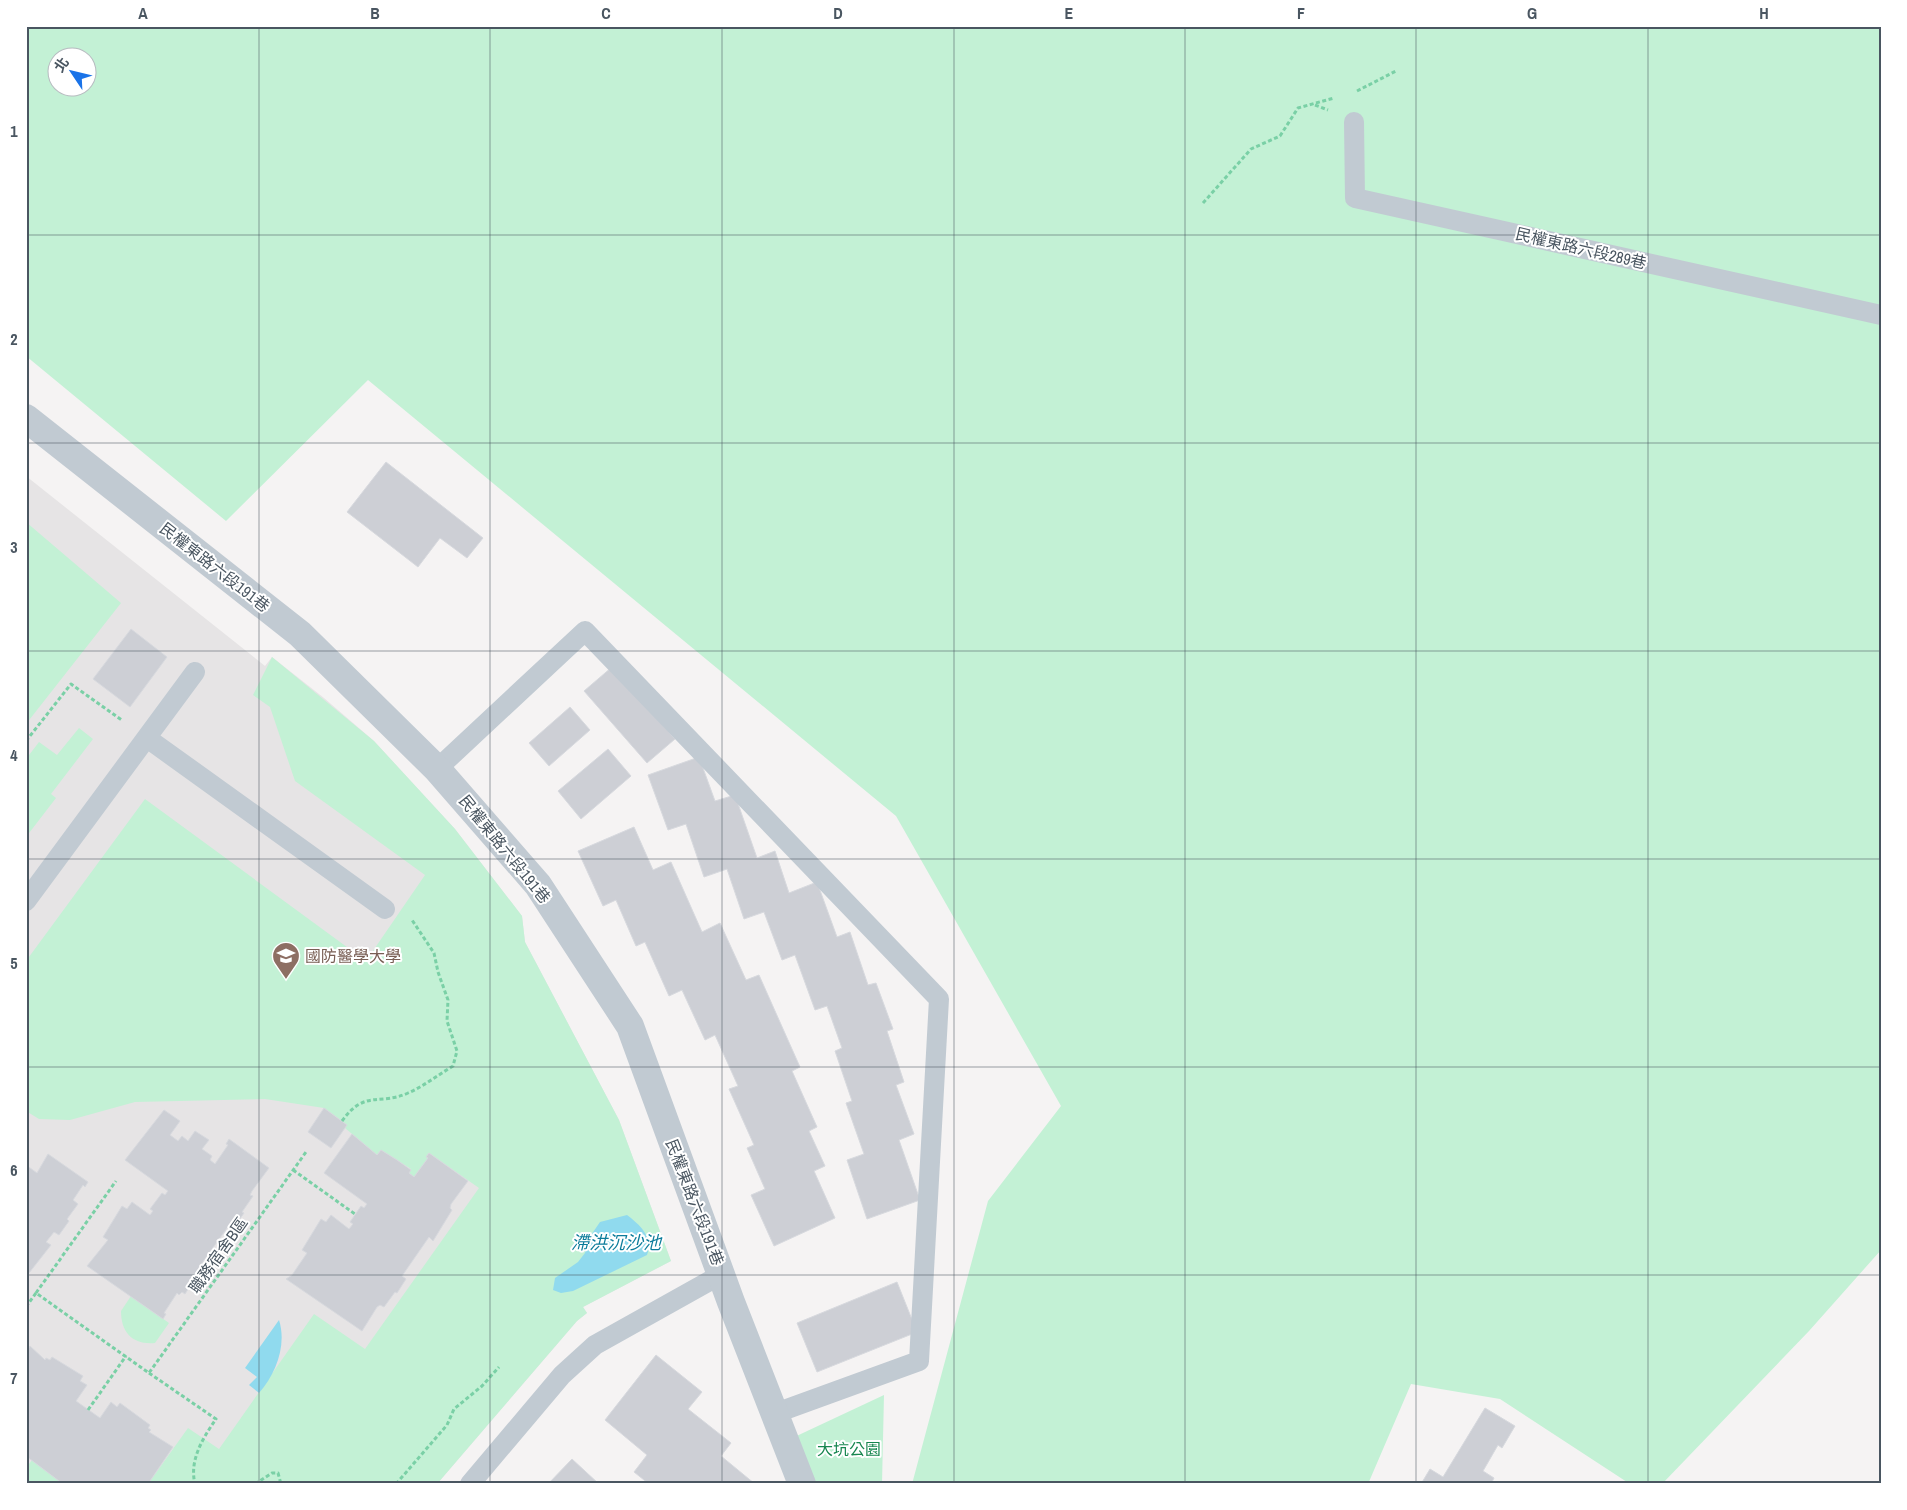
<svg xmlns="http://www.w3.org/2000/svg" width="1907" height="1510" viewBox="0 0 1907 1510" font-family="'Archivo Narrow','Noto Sans TC',sans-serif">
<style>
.education{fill:#e6e4e5}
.green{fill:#c3f1d5;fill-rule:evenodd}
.water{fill:#90daee}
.building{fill:#cdcfd5;stroke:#d7d9de}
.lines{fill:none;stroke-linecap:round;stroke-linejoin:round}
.path{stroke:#7ad0a6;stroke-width:3;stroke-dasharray:4 2.5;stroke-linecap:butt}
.lane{stroke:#c1cad2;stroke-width:20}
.street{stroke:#c1cad2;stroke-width:28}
.grid{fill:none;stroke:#4a5661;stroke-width:1;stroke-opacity:0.55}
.labels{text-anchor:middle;stroke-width:4;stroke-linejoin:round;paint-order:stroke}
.street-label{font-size:16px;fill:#4a5661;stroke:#fff}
.education-label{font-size:16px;fill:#785e54;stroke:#fff;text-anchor:start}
.park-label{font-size:16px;fill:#17864f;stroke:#fff}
.water-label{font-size:18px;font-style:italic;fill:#0c7c9b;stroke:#fff}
.neatline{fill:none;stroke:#4a5661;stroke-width:2}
.grid-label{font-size:16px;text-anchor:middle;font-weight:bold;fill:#4a5661}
</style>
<rect width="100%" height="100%" fill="#f5f3f3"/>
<!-- education -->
<path class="education" d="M 26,476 L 265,666 L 272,657 L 324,698 L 374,741 L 455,829 L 522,916 L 525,942 L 619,1120 L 671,1261 L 583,1307 L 587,1313 L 577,1321 L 437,1484 L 26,1484 Z"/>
<!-- green -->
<path class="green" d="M 26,26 L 1881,26 L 1881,1250 L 1809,1331 L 1662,1484 L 1630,1484 L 1500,1399 L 1411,1384 L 1368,1484 L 912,1484 L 988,1201 L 1061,1106 L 896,816 L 368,380 L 226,521 L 26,356 ZM 58,58 L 88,58 L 88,88 L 58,88 Z
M 26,522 L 121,603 L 26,724 Z
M 272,657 L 374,741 L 455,829 L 522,916 L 525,942 L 619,1120 L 671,1261 L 583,1307 L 587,1313 L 577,1321 L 437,1484 L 148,1484 L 188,1428 L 219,1449 L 314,1314 L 365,1349 L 479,1188 L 429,1153 L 426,1157 L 428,1158 L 414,1177 L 409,1173 L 411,1169 L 381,1150 L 377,1155 L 345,1128 L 347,1125 L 324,1108 L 265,1099 L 135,1102 L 70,1120 L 39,1119 L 26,1111 L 26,961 L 145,799 L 366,961 L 425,875 L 295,781 L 270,707 L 253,695 Z
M 79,728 L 93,739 L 51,794 L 56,798 L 26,837 L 26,759 L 39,742 L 57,755 Z
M 131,1296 L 169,1323 L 155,1343 C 133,1345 121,1333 121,1311 Z
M 884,1395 L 882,1484 L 812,1484 L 788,1440 Z
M 32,1460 L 63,1484 L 26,1484 L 26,1468 Z"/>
<!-- water -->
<path class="water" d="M 627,1215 C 640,1225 654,1237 647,1255 L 573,1291 L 561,1293 L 553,1290 L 555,1278 L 578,1262 L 585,1253 L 589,1238 L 600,1222 Z
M 279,1320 C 287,1345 276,1374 259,1393 L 249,1385 L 257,1377 L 245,1368 Z"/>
<!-- building -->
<path class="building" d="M 386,462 L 483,538 L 467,558 L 440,538 L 418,567 L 347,512 Z
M 131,629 L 167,657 L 130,707 L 93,679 Z
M 612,667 L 675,739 L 647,763 L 584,691 Z
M 570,707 L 590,730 L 549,766 L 529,743 Z
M 608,749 L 631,776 L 581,819 L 558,791 Z
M 699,757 L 715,801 L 735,795 L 757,858 L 775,851 L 789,893 L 817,882 L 837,937 L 850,932 L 868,985 L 876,983 L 893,1029 L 887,1031 L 904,1082 L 896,1085 L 914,1134 L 899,1140 L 920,1200 L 867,1219 L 847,1160 L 864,1154 L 846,1103 L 852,1101 L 835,1051 L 842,1048 L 827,1006 L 815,1010 L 795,955 L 782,960 L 764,912 L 744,919 L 727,869 L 704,877 L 686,824 L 668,830 L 648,775 Z
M 634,827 L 653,870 L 671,862 L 702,932 L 720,923 L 746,980 L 759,975 L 800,1067 L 792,1071 L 817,1127 L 809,1131 L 825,1166 L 814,1171 L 835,1218 L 774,1246 L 751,1195 L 765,1189 L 747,1148 L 754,1145 L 729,1089 L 738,1086 L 715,1035 L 705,1040 L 682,990 L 669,996 L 645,942 L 636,946 L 616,900 L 603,906 L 578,851 Z
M 324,1108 L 347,1125 L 331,1148 L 308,1132 Z
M 164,1110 L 180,1121 L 170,1135 L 178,1141 L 182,1136 L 188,1141 L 195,1131 L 209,1140 L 202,1149 L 212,1156 L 210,1160 L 215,1164 L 228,1145 L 226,1144 L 229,1139 L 269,1168 L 252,1191 L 250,1195 L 253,1196 L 242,1212 L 244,1213 L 234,1227 L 230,1224 L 202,1263 L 207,1266 L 197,1280 L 195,1278 L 185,1294 L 182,1292 L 179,1295 L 177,1293 L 164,1313 L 166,1314 L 163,1319 L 87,1266 L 108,1240 L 103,1237 L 122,1206 L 127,1209 L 132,1202 L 150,1215 L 153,1211 L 150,1209 L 162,1193 L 165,1195 L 168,1191 L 125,1160 Z
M 352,1134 L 377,1155 L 381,1150 L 397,1160 L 411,1170 L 409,1173 L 414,1177 L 428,1158 L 426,1157 L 429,1153 L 468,1181 L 451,1204 L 450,1208 L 452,1210 L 433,1241 L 429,1237 L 402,1276 L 406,1279 L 397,1293 L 395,1292 L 384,1307 L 380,1305 L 377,1307 L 362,1331 L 286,1279 L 292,1275 L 307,1253 L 302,1250 L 321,1219 L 326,1222 L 331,1215 L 349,1229 L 353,1224 L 350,1222 L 361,1206 L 364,1208 L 367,1204 L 324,1173 Z
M 48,1154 L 88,1182 L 85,1187 L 83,1185 L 73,1200 L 78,1204 L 67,1219 L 69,1221 L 59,1235 L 54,1232 L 46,1242 L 51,1245 L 29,1273 L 26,1271 L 26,1165 L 37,1173 Z
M 897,1282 L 917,1332 L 817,1372 L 797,1323 Z
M 30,1346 L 45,1360 L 46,1358 L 50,1360 L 52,1357 L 83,1376 L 80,1381 L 87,1385 L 76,1401 L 100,1418 L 111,1402 L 117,1407 L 120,1403 L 150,1425 L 148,1428 L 151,1430 L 149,1432 L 173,1447 L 148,1484 L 63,1484 L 26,1456 L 26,1352 Z
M 656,1355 L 702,1392 L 688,1409 L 731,1443 L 721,1456 L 755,1484 L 649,1484 L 634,1472 L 647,1455 L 605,1420 Z
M 1485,1408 L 1515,1426 L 1502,1448 L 1498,1445 L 1483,1471 L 1494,1478 L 1491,1484 L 1421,1484 L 1430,1469 L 1443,1477 Z
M 572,1459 L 599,1484 L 548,1484 Z"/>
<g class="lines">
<!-- path -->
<path class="path" d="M 1357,91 L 1396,71
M 1315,105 L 1328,110
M 1203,203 L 1251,149 L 1280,136 L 1298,108 L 1334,98
M 26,741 L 71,684 L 123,721
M 342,1121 C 365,1089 379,1106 408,1093 C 424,1086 438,1075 453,1066 L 457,1051 L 447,1021 L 448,1000 L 438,972 L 434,953 L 412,920
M 293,1170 L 355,1214
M 36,1293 L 116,1181
M 26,1307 L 36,1293 L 149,1373 L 306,1152
M 149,1373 L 216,1419 C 203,1438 189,1460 195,1484
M 88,1410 L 126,1356
M 255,1484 L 272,1473 L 278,1473 L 281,1484
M 396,1484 L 447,1425 L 454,1409 L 482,1386 L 499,1367"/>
<!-- lane -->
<path class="lane" d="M 1354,122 L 1355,198 L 1881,315
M 147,738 L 385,909
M 437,769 L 585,631 L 939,999 L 919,1361 L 776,1413
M 26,901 L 195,672
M 470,1484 L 562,1375 L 595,1345 L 722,1274"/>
<!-- street -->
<path class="street" d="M 26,418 L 300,634 L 437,769 L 538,885 L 630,1026 L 731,1302 L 802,1484"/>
</g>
<!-- grid -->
<path class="grid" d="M 259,26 L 259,1484M 490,26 L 490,1484M 722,26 L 722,1484M 954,26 L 954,1484M 1185,26 L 1185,1484M 1416,26 L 1416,1484M 1648,26 L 1648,1484M 26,235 L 1881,235M 26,443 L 1881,443M 26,651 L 1881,651M 26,859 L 1881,859M 26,1067 L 1881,1067M 26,1275 L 1881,1275"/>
<!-- icons -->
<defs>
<symbol id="university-pin" viewBox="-11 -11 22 30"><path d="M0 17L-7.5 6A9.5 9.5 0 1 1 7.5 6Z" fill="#8d6e63" stroke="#fff"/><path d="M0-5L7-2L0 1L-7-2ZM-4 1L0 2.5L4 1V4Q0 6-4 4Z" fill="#fff"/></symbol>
</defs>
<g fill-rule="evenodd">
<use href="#university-pin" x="270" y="940" width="32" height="43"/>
</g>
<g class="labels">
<!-- street labels -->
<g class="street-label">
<text transform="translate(1581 248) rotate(13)" y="6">民權東路六段289巷</text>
<text transform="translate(215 567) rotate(38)" y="6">民權東路六段191巷</text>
<text transform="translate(505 849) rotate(51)" y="6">民權東路六段191巷</text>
<text transform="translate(695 1202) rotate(69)" y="6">民權東路六段191巷</text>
<text transform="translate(218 1255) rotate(-55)" y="6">職務宿舍B區</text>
</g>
<!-- education labels -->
<g class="education-label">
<text x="305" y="962">國防醫學大學</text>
</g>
<!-- park labels -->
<g class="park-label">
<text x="849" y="1455">大坑公園</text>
</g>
<!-- water labels -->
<g class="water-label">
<text x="616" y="1249">滯洪沉沙池</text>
</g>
</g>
<!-- border -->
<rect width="1907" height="1510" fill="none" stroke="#ffffff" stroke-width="55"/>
<!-- north arrow -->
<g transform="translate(72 72) rotate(305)"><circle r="24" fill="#ffffff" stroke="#b7bbc0"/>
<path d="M0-4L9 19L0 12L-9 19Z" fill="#1a73e8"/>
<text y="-8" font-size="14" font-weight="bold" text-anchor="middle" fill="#4a5661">北</text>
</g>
<rect x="28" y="28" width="1852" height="1454" class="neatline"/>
<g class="grid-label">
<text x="143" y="19">A</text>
<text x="375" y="19">B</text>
<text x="606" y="19">C</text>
<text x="838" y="19">D</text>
<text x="1069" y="19">E</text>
<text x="1301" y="19">F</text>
<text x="1532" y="19">G</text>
<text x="1764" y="19">H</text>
<text x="14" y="137">1</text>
<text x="14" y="345">2</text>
<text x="14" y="553">3</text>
<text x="14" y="761">4</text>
<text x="14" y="969">5</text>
<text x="14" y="1176">6</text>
<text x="14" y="1384">7</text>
</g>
</svg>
